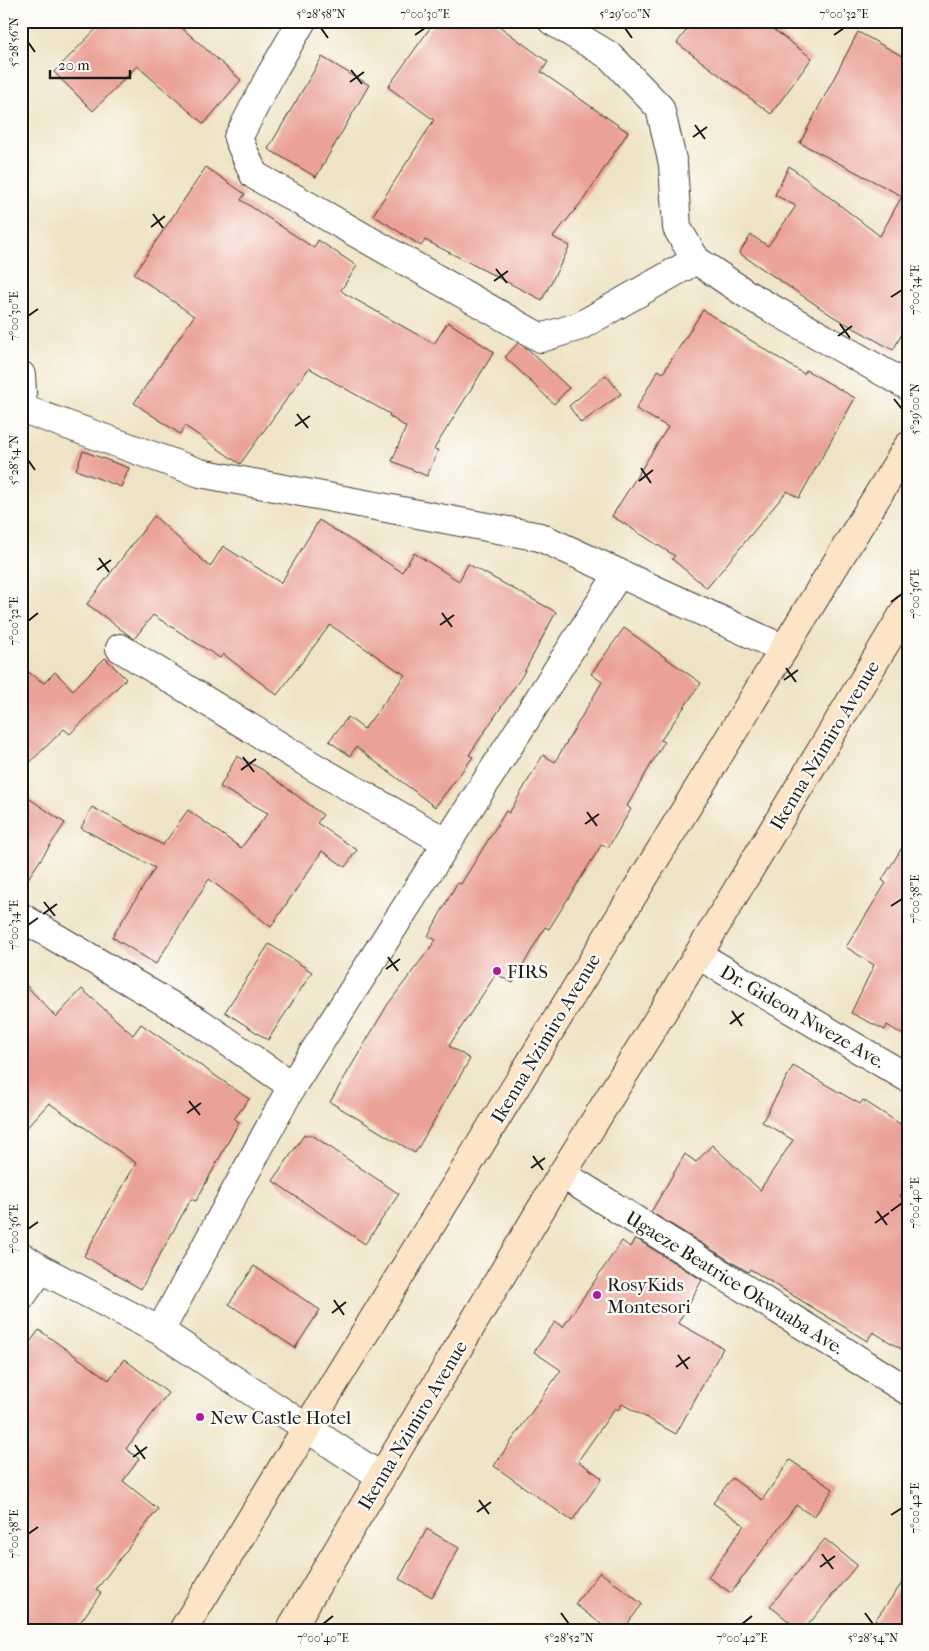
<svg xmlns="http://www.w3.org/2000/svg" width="929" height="1651" viewBox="0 0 929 1651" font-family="'IM FELL French Canon',serif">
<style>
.building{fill:#eaa298}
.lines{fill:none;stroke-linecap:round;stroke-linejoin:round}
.street-casing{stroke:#3c3a35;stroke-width:30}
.secondary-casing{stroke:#3c3a35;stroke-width:30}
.street{stroke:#fff;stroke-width:28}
.secondary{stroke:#fee4c6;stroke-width:28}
.ticks{fill:none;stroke:#1c1c1c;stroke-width:2}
.poi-dot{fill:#b5179e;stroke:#fdfcf7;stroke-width:2}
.labels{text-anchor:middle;stroke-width:4.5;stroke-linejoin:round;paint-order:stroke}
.street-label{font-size:19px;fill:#1c1c1c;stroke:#fdfcf7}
.poi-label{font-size:19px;fill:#1c1c1c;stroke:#fdfcf7;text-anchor:start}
.neatline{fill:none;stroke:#1c1c1c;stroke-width:2}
.ticks-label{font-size:12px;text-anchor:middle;fill:#1c1c1c}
</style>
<rect width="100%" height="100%" fill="#fdfcf7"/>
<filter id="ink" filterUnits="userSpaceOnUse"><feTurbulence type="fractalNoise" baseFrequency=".02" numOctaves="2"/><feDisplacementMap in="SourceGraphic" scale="10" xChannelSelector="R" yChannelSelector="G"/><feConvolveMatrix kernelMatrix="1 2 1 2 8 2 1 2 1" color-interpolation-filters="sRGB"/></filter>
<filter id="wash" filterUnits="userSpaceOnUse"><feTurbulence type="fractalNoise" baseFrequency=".0096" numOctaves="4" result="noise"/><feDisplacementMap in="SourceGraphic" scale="20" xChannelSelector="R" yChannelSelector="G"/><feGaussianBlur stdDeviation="1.12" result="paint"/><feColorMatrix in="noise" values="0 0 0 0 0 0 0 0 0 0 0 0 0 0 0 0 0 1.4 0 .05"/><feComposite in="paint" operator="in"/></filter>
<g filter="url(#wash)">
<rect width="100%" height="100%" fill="#efe3c5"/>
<g id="blocks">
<!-- building -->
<path class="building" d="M 104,21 L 174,21 L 241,80 L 204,124 L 137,66 L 93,111 L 54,72 Z
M 435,21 L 492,21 L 548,62 L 541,72 L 628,132 L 584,199 L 553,237 L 570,246 L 542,300 L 425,240 L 421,246 L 373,215 L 434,120 L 388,87 Z
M 693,21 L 762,21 L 812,58 L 771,114 L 677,43 Z
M 858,32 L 908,59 L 908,323 L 893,350 L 834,317 L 739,253 L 751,235 L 768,246 L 796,206 L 775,195 L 789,166 L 880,236 L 902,196 L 800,143 Z
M 322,57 L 369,85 L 316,177 L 268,149 Z
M 206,167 L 245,194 L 241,200 L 314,248 L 318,240 L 357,266 L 341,290 L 344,293 L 434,344 L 448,322 L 494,352 L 434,449 L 438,450 L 427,476 L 392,461 L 406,427 L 389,416 L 390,414 L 309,368 L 240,464 L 185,426 L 180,434 L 134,403 L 194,316 L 134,274 Z
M 703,310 L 804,374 L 806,370 L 855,398 L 799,498 L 787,491 L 707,588 L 672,559 L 675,556 L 612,516 L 668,427 L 636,409 L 658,370 L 663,373 Z
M 518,343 L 528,349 L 569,388 L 554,404 L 505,357 Z
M 606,375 L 621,394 L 581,423 L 569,406 Z
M 83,451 L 129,468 L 121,487 L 76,470 Z
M 154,516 L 210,567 L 223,546 L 281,583 L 319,520 L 402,572 L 414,553 L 459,581 L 468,564 L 556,612 L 522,676 L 469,755 L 473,757 L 435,807 L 356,747 L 350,756 L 329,741 L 348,717 L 364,729 L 405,675 L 330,625 L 277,695 L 223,654 L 220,658 L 153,615 L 134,639 L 87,604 Z
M 624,628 L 701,683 L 661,740 L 664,742 L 627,806 L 631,809 L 608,848 L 602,844 L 549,929 L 545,927 L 513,983 L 496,974 L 449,1046 L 470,1059 L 415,1153 L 330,1102 L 388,1004 L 436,940 L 428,936 L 457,883 L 461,884 L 506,811 L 509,813 L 543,755 L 555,762 L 602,682 L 591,674 Z
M 105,658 L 126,679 L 70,734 L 64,729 L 21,771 L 21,667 L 44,683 L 55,672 L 73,690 Z
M 237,756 L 263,770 L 323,815 L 317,823 L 357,850 L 345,867 L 322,851 L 271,927 L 209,879 L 156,964 L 112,937 L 155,868 L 81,828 L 92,807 L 163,845 L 188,810 L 241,848 L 268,813 L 220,787 Z
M 21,793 L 65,823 L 21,889 Z
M 908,838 L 908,1038 L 887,1025 L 885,1030 L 851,1013 L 874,965 L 846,947 L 886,883 L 882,880 Z
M 269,944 L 312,972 L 268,1040 L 225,1012 Z
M 21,980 L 56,1017 L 82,989 L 133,1035 L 141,1024 L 249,1099 L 234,1119 L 239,1122 L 196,1201 L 191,1199 L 141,1289 L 84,1256 L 136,1163 L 49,1103 L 21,1134 Z
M 793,1066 L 860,1104 L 863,1100 L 908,1129 L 908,1184 L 900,1196 L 908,1202 L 908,1353 L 873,1332 L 867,1341 L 750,1269 L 748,1272 L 651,1212 L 685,1154 L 696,1162 L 712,1145 L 760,1190 L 793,1140 L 762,1122 Z
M 304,1135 L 312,1135 L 399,1194 L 365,1244 L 273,1181 Z
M 635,1238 L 702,1280 L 678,1323 L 723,1348 L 676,1434 L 622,1404 L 618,1410 L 615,1408 L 578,1461 L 602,1478 L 572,1521 L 494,1466 L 561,1370 L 534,1352 L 555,1322 L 563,1327 L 622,1241 L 630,1247 Z
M 254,1266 L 320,1310 L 295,1348 L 229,1304 Z
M 39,1330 L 109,1380 L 124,1359 L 168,1393 L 126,1449 L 139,1459 L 123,1481 L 158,1509 L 96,1590 L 101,1593 L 75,1630 L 21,1630 L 21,1354 Z
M 790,1460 L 833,1489 L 814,1517 L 796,1505 L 731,1593 L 708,1577 L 744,1525 L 713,1503 L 732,1478 L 762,1500 Z
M 427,1529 L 459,1548 L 432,1597 L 399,1579 Z
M 825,1539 L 857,1565 L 804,1630 L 799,1630 L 770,1606 Z
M 600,1572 L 642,1604 L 623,1630 L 609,1630 L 575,1604 Z
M 908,1575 L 908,1630 L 868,1630 Z"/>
</g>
</g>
<g filter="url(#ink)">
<use href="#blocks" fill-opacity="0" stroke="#3c3a35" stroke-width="1"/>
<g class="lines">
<defs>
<path id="street" d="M 302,21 L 271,74 L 238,138 L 254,175 L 541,338 L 580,326 L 696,260
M 552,21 L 610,56 L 660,108 L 673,164 L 677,228 L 696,260 L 748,295 L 908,386
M 21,375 L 23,409 L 200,473 L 540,537 L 784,649
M 120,648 L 314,767 L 446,842
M 21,917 L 199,1022 L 292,1086
M 698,955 L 908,1078
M 562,1174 L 908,1391
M 21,1256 L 41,1269 L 160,1331 L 381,1477
M 21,1297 L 41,1269
M 160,1331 L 292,1086 L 619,573"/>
<path id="secondary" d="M 183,1630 L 908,446
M 290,1630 L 562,1174 L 698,955 L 908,606"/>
</defs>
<!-- street casing -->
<use href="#street" class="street-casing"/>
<!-- secondary casing -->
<use href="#secondary" class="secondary-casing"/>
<!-- street -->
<use href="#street" class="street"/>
<!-- secondary -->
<use href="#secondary" class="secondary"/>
</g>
</g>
<!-- ticks -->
<path class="ticks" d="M 321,28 L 328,38M 625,28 L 632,38M 415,35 L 425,28M 834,35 L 844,28M 28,42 L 35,52M 351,70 L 362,84M 350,82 L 364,72M 695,125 L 705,139M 693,137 L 707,127M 153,214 L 163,228M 151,227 L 165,216M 496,269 L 507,283M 494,281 L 508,271M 891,297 L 902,290M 28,316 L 38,309M 840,324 L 850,338M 838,336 L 852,326M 894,399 L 902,409M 297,414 L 308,428M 295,426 L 310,416M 28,460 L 35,470M 641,468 L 651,483M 639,481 L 653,470M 99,558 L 109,572M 97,570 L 111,560M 891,602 L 902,594M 442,613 L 452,627M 28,621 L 38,613M 440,625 L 454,615M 786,668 L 796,682M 784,680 L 798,670M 243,757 L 254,772M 241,770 L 256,759M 587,812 L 597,826M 585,824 L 599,814M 44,902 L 55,916M 891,906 L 902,899M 43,914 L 57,904M 28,925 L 38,918M 388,957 L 398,971M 386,969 L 400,959M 732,1011 L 742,1026M 730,1024 L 744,1013M 189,1101 L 200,1115M 187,1113 L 201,1103M 533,1156 L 543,1170M 531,1168 L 545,1158M 877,1211 L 887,1225M 891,1211 L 902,1203M 875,1223 L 889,1213M 28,1229 L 38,1222M 334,1300 L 344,1315M 332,1313 L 346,1302M 678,1355 L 688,1369M 676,1367 L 690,1357M 135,1445 L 145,1459M 133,1457 L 147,1447M 479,1500 L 489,1514M 477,1512 L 491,1502M 891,1515 L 902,1508M 28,1534 L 38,1527M 822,1554 L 833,1569M 820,1567 L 835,1556M 561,1613 L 569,1624M 865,1613 L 873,1624M 323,1624 L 333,1616M 742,1624 L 752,1616"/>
<!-- markers -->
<g class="poi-dot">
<circle cx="497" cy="971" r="5"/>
<circle cx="597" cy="1295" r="5"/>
<circle cx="200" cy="1417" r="5"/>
</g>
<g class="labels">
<!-- street labels -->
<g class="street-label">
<text transform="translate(824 745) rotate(-59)" y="7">Ikenna Nzimiro Avenue</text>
<text transform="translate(803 1016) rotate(30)" y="7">Dr. Gideon Nweze Ave.</text>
<text transform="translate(545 1038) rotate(-59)" y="7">Ikenna Nzimiro Avenue</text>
<text transform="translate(735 1282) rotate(32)" y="7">Ugaeze Beatrice Okwuaba Ave.</text>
<text transform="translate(412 1425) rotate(-59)" y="7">Ikenna Nzimiro Avenue</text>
</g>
<!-- poi labels -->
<g class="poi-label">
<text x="507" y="978">FIRS</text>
<text x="607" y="1291">RosyKids<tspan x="607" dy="22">Montesori</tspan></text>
<text x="210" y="1424">New Castle Hotel</text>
</g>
</g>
<!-- margin -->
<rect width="929" height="1651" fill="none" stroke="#fdfcf7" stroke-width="55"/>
<!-- scale -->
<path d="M50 70v8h80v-8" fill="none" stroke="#1c1c1c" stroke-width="2.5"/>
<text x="58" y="70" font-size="15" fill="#1c1c1c" stroke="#fdfcf7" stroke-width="4" paint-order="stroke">20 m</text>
<rect x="28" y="28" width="874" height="1596" class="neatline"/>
<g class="ticks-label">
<text x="321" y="18">5°28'58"N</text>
<text x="425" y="18">7°00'30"E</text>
<text x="625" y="18">5°29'00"N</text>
<text x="844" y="18">7°00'32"E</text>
<text transform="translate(14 42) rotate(-90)" y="4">5°28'56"N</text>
<text transform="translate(915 290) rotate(-90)" y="4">7°00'34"E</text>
<text transform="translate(14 316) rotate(-90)" y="4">7°00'30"E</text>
<text transform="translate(915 409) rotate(-90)" y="4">5°29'00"N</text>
<text transform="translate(14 460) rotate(-90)" y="4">5°28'54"N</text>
<text transform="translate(915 594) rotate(-90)" y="4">7°00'36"E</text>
<text transform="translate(14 621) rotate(-90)" y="4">7°00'32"E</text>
<text transform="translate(915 899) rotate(-90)" y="4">7°00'38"E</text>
<text transform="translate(14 925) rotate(-90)" y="4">7°00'34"E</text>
<text transform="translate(915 1203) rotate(-90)" y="4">7°00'40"E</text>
<text transform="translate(14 1229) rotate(-90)" y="4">7°00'36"E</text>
<text transform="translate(915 1508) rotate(-90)" y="4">7°00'42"E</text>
<text transform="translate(14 1534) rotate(-90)" y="4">7°00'38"E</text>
<text x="323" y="1642">7°00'40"E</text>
<text x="569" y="1642">5°28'52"N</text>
<text x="742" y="1642">7°00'42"E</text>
<text x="873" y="1642">5°28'54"N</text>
</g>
</svg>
